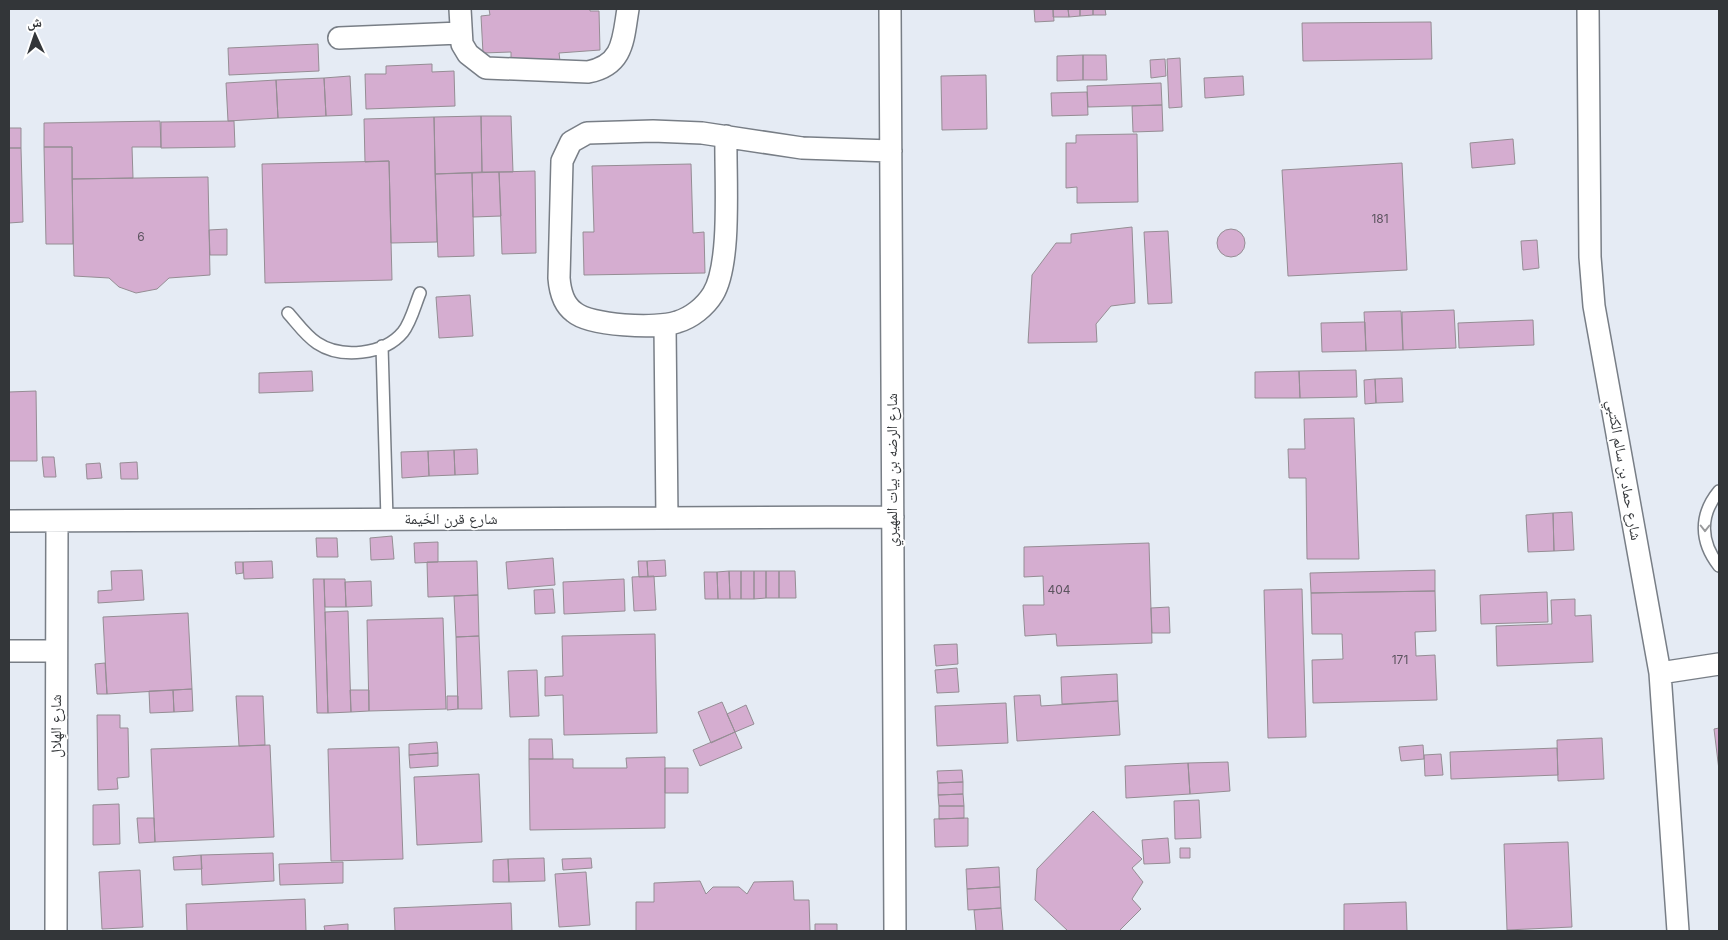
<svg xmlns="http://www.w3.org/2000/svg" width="1728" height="940" viewBox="0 0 1728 940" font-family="Inter,'Noto Naskh Arabic',sans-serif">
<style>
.building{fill:#d5add0;stroke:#958d94}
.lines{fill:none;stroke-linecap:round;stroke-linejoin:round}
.lane-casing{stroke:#787e86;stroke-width:14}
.street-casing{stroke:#787e86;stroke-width:24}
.lane{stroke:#fff;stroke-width:11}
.street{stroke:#fff;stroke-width:21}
.oneway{stroke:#999a9c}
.labels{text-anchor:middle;stroke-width:4;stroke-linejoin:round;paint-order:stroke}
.number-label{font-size:12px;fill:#5c545f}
.street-label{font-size:15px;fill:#333639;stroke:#fff}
</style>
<rect width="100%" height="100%" fill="#e5ebf4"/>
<!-- building -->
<path class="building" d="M 489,9 L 590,9 L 590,11 L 599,11 L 600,50 L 559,53 L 560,61 L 511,64 L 511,52 L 483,53 L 481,16 L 490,15 Z
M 1034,9 L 1053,9 L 1054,21 L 1035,22 Z
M 1053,9 L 1068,9 L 1069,17 L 1053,17 Z
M 1068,9 L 1080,9 L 1080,16 L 1069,17 Z
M 1080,9 L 1093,9 L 1093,15 L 1080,16 Z
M 1093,9 L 1105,9 L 1106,15 L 1093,15 Z
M 1431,22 L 1432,59 L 1303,61 L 1302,23 Z
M 318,44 L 319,71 L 229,75 L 228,48 Z
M 1083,55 L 1106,55 L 1107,80 L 1083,80 Z
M 1083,55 L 1083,80 L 1057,81 L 1057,56 Z
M 1180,58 L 1182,107 L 1169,108 L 1167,59 Z
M 1165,59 L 1166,76 L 1151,78 L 1150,60 Z
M 432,64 L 432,72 L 454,71 L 455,106 L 366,109 L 365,74 L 386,74 L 386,66 Z
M 986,75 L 987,129 L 942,130 L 941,76 Z
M 350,76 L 352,115 L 326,116 L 324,78 Z
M 1243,76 L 1244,95 L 1205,98 L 1204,78 Z
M 324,78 L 326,116 L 278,118 L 276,80 Z
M 276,80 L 278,118 L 228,121 L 226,83 Z
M 1161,83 L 1162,105 L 1088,107 L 1087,86 Z
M 1087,92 L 1088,115 L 1052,116 L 1051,93 Z
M 1162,105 L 1163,131 L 1133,132 L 1132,106 Z
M 481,116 L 511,116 L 513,172 L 482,172 Z
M 481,116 L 482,172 L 435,174 L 434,117 Z
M 434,117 L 437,242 L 391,243 L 389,161 L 365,162 L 364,119 Z
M 160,121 L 161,147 L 132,147 L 133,178 L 72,179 L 72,147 L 44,147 L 44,123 Z
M 234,121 L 235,147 L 161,148 L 161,122 Z
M 9,128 L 21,128 L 21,148 L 9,148 Z
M 1137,134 L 1138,202 L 1077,203 L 1077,187 L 1066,188 L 1066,143 L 1076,143 L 1076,135 Z
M 1513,139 L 1515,164 L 1472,168 L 1470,143 Z
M 44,147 L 72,147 L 73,244 L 46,244 Z
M 9,148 L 21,148 L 23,222 L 9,223 Z
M 389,161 L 392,280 L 265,283 L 262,164 Z
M 1402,163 L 1407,270 L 1288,276 L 1282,170 Z
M 691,164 L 693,233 L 704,232 L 705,273 L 584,275 L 583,232 L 594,232 L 592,166 Z
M 535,171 L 536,253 L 502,254 L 499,172 Z
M 499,172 L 501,216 L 473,217 L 472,173 Z
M 472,173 L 474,256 L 438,257 L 435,174 Z
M 208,177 L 210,275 L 169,278 L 157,289 L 136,293 L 119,287 L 109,278 L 74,276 L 72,179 Z
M 1132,227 L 1135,303 L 1111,306 L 1096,324 L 1097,342 L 1028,343 L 1032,275 L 1056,243 L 1071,243 L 1071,234 Z
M 227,229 L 227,255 L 210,255 L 209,230 Z
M1217 243a14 14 0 1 1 28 0a14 14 0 1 1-28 0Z
M 1168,231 L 1172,303 L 1148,304 L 1144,232 Z
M 1537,240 L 1539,268 L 1523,270 L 1521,241 Z
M 470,295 L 473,336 L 439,338 L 436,297 Z
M 1454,310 L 1456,348 L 1403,350 L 1402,312 Z
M 1401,311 L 1403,350 L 1366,351 L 1364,312 Z
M 1533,320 L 1534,345 L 1459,348 L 1458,323 Z
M 1365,322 L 1366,351 L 1322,352 L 1321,323 Z
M 1356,370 L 1357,397 L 1300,398 L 1299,371 Z
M 312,371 L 313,391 L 259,393 L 259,373 Z
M 1299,371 L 1300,398 L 1255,398 L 1255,372 Z
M 1402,378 L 1403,402 L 1376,403 L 1375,379 Z
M 1375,379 L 1376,403 L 1365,404 L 1364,380 Z
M 36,391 L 37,461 L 9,461 L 9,392 Z
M 1354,418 L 1359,559 L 1307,559 L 1306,478 L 1289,478 L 1288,449 L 1305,449 L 1304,419 Z
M 477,449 L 478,474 L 455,475 L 454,450 Z
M 454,450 L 455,475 L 429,476 L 428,451 Z
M 428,451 L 429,476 L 402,478 L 401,452 Z
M 42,457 L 54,457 L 56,477 L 44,477 Z
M 137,462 L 138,479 L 121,479 L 120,463 Z
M 100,463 L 102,478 L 87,479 L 86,464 Z
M 1572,512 L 1574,550 L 1554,551 L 1553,513 Z
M 1553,513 L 1554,551 L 1528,552 L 1526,515 Z
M 392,536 L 394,559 L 371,560 L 370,538 Z
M 316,538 L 337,538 L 338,557 L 317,557 Z
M 438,542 L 438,562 L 415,563 L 414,543 Z
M 1149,543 L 1152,643 L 1057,646 L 1056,634 L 1025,636 L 1023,605 L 1044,605 L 1043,576 L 1024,577 L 1024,547 Z
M 553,558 L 555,585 L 508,589 L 506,562 Z
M 665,560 L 666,576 L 648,577 L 647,561 Z
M 272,561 L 273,578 L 244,579 L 243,562 Z
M 477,561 L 478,595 L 428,597 L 427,562 Z
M 638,561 L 647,561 L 648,577 L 639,577 Z
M 235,562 L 243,562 L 243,573 L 236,574 Z
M 142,570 L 144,600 L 98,603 L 98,591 L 112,590 L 111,571 Z
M 1435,570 L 1435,591 L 1311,593 L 1310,573 Z
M 729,571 L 741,571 L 741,599 L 730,599 Z
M 729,571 L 730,599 L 718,599 L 717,572 Z
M 741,571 L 754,571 L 754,599 L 741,599 Z
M 754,571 L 766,571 L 766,598 L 754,599 Z
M 766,571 L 779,571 L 779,598 L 766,598 Z
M 779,571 L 795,571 L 796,598 L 779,598 Z
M 704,572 L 717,572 L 718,599 L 705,599 Z
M 654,576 L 656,610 L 634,611 L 632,577 Z
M 313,579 L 324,579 L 328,713 L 317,713 Z
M 324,579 L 345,579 L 346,607 L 325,607 Z
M 624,579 L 625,611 L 564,614 L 563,582 Z
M 371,581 L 372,606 L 346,607 L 345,582 Z
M 553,589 L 555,613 L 535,614 L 534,590 Z
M 1302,589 L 1306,737 L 1268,738 L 1264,590 Z
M 1435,591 L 1436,631 L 1415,632 L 1416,656 L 1435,655 L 1437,700 L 1313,703 L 1312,660 L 1343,659 L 1342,634 L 1312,634 L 1311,593 Z
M 1547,592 L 1548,622 L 1481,624 L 1480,595 Z
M 478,595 L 479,636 L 456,637 L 454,596 Z
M 1575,599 L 1575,616 L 1591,615 L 1593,662 L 1497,666 L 1496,626 L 1552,624 L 1551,600 Z
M 1169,607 L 1170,633 L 1152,633 L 1151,608 Z
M 348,611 L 351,712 L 328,713 L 325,612 Z
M 188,613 L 192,689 L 107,694 L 103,617 Z
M 443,618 L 446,709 L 369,711 L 367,620 Z
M 655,634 L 657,733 L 564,735 L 563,695 L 545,696 L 545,677 L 563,676 L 562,636 Z
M 479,636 L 482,709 L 458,709 L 456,637 Z
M 957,644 L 958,664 L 936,666 L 934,645 Z
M 105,663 L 107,694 L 97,694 L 95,664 Z
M 957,668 L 959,692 L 937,693 L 935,670 Z
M 537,670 L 539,716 L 510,717 L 508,671 Z
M 1117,674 L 1118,701 L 1062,704 L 1061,677 Z
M 192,689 L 193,711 L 174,712 L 173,690 Z
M 173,690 L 174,712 L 150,713 L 149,691 Z
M 350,690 L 369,690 L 369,711 L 351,712 Z
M 1040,695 L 1041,706 L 1118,701 L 1120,735 L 1017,741 L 1014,696 Z
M 236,696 L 263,696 L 265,745 L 239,746 Z
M 447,696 L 458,696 L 458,709 L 447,710 Z
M 722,702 L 735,732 L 711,743 L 698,712 Z
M 1006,703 L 1008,743 L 937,746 L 935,706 Z
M 746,705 L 754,724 L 735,732 L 727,714 Z
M 97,715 L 120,715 L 120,728 L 128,728 L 129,777 L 117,778 L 118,789 L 98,790 Z
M 1719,728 L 1719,770 L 1714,729 Z
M 735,732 L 742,748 L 700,766 L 693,750 Z
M 1602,738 L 1604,779 L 1558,781 L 1557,740 Z
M 529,739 L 552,739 L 553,759 L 529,759 Z
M 437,742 L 438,753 L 409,755 L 409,744 Z
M 270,745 L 274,837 L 155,842 L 151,749 Z
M 1423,745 L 1424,759 L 1401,761 L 1399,747 Z
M 399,747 L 403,859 L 331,861 L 328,749 Z
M 1557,748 L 1558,775 L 1451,779 L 1450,752 Z
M 438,753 L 438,766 L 410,768 L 409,755 Z
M 1441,754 L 1443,775 L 1425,776 L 1424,755 Z
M 665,757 L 665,828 L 530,830 L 529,759 L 573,759 L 573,768 L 627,768 L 626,758 Z
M 1228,762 L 1230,791 L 1190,794 L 1188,763 Z
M 1188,763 L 1190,794 L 1126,798 L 1125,766 Z
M 665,768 L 688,768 L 688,793 L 665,793 Z
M 962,770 L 963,782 L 938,783 L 937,771 Z
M 479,774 L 482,842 L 417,845 L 414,777 Z
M 963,782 L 963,794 L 938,795 L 938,783 Z
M 963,794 L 964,806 L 939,806 L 938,795 Z
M 1199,800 L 1201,838 L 1175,839 L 1174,801 Z
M 119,804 L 120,844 L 93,845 L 93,805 Z
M 939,806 L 964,806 L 964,818 L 939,819 Z
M 1093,811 L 1142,859 L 1132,868 L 1143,882 L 1132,899 L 1141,909 L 1119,931 L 1068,931 L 1035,900 L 1037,869 Z
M 137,818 L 154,818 L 155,842 L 139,843 Z
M 968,818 L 968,846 L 935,847 L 934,819 Z
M 1168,838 L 1170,863 L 1144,864 L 1142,840 Z
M 1568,842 L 1572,927 L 1507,930 L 1504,844 Z
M 1180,848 L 1190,848 L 1190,858 L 1180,858 Z
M 273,853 L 274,881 L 202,885 L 201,855 Z
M 201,855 L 202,869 L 174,870 L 173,857 Z
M 544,858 L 545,881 L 509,882 L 508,859 Z
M 591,858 L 592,868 L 563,870 L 562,859 Z
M 508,859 L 509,882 L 493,882 L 493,860 Z
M 343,862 L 343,883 L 280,885 L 279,864 Z
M 999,867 L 1000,887 L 967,889 L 966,869 Z
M 140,870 L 143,927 L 102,929 L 99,872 Z
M 586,872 L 590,925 L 559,927 L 555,874 Z
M 700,881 L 706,894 L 713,887 L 739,887 L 747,894 L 754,882 L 793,881 L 794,900 L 809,900 L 810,931 L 636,931 L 636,902 L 654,902 L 654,883 Z
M 1000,887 L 1001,908 L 968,910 L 967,889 Z
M 305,899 L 306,931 L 187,931 L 186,904 Z
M 1406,902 L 1407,931 L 1344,931 L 1344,904 Z
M 511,903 L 512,931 L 395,931 L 394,908 Z
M 1001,908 L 1003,931 L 976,931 L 974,910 Z
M 348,924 L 348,931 L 325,931 L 324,926 Z
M 815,924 L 837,924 L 837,931 L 815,931 Z"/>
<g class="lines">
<defs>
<path id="lane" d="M 288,313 C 297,323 306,336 317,343 C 341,359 384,355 403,332 C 411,322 415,305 420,293
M 382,346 L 387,519
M 1719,491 C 1699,515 1700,542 1719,566"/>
<path id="street" d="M 460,9 L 462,44 L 468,54 L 486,68 L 588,72 C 624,65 623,39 628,9
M 890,9 L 895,931
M 1588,9 L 1590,257 L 1594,306 L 1660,673 L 1678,931
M 339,38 L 460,33
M 726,136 C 725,176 732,263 713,294 C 705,307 691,318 677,322 C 657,329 590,326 574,312 C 563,304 560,291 559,278 L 562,161 L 571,142 L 587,133 L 653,131 L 702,133 L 802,148 L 891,151
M 665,326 L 667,518
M 9,521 L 893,517
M 9,651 L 56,651
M 1660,673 L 1719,664
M 56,931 L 57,521"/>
</defs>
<!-- lane casing -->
<use href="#lane" class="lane-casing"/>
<!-- street casing -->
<use href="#street" class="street-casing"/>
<!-- lane -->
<use href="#lane" class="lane"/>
<!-- street -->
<use href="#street" class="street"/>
</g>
<!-- one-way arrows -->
<defs><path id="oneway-chevron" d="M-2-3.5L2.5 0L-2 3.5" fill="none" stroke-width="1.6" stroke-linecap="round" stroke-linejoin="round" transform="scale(1.25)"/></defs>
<use class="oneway" href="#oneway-chevron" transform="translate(1705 528) rotate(90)"/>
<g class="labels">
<!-- number labels -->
<g class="number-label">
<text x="1380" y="223">181</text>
<text x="141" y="241">6</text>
<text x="1059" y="594">404</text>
<text x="1400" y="664">171</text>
</g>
<!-- street labels -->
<g class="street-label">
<text transform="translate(892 470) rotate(-90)" y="5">شارع الرضه بن بيات المهيري</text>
<text transform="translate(1624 470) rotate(80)" y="5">شارع حماد بن سالم الكتبي</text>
<text x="451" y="524">شارع قرن الخَيمة</text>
<text transform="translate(56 726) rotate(-90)" y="5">شارع الهِلال</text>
</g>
</g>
<!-- border -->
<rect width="1728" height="940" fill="none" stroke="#333639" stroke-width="20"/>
<!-- north arrow -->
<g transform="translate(35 35) rotate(357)" stroke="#ffffff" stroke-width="4" paint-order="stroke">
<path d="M0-4L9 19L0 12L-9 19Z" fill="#333639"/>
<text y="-8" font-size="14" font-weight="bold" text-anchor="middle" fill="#333639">ش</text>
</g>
</svg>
